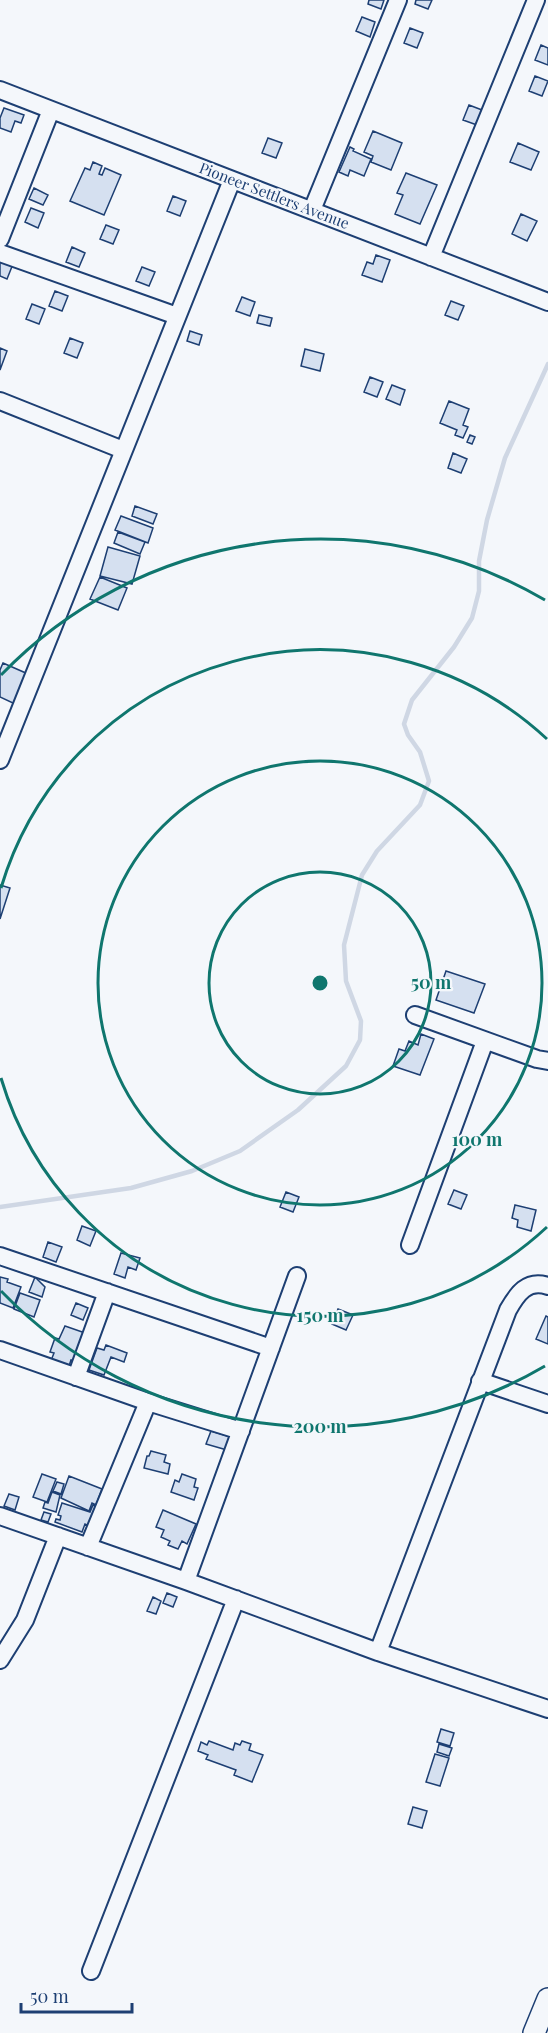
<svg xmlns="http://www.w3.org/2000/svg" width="548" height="2033" viewBox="0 0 548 2033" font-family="'Playfair Display',serif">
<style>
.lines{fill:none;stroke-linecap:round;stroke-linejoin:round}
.stream{stroke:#cfd7e4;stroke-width:4.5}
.building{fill:#d5e0f0;stroke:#1d3f73;stroke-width:1.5}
.minor-casing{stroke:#1d3f73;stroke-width:20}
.major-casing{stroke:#1d3f73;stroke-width:24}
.minor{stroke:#f4f7fb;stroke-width:16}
.major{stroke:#f4f7fb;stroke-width:21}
.ring{fill:none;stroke:#0f766e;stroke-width:3}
.labels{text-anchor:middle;stroke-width:4.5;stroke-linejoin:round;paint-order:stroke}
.street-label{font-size:15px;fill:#1d3f73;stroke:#f4f7fb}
.centre{fill:#0f766e;stroke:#f4f7fb;stroke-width:3}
.ring-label{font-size:18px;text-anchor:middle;font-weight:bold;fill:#0f766e;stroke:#f4f7fb;stroke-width:4.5;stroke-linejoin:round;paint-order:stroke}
</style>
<rect width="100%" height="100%" fill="#f4f7fb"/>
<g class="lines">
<!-- stream -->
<path class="stream" d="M 0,1207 L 131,1188 L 192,1171 L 240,1151 L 298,1110 L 346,1066 L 360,1040 L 361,1021 L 346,981 L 344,945 L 362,875 L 377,851 L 420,805 L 429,781 L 420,752 L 408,735 L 404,724 L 412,700 L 454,647 L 472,618 L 479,591 L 479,561 L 487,520 L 505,458 L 548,364"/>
</g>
<!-- building -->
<path class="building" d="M 369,0 L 384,0 L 381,9 L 368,4 Z
M 416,0 L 432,0 L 428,9 L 415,4 Z
M 362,17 L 375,22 L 370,37 L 356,31 Z
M 410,28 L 423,33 L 417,48 L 404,43 Z
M 541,45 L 548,48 L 548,65 L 535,60 Z
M 535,76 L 548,81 L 542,96 L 529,91 Z
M 469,105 L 482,110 L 477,125 L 463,120 Z
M 4,108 L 24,115 L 21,123 L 15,121 L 11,132 L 0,128 L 0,118 Z
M 373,131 L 402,143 L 391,170 L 371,162 L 373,156 L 364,152 Z
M 268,138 L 282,143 L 276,158 L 262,153 Z
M 518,143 L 539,152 L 531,170 L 510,162 Z
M 350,147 L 354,149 L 353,151 L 371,159 L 364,176 L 350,170 L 348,176 L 339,172 Z
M 93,162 L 102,166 L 99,174 L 102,175 L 105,168 L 121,175 L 104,215 L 70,201 L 85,168 L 90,170 Z
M 406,173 L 437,185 L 420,224 L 395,214 L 403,195 L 397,193 Z
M 34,188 L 48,195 L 43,205 L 29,199 Z
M 173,196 L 186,201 L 180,216 L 167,211 Z
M 31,208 L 44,213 L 38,228 L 25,222 Z
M 521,214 L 537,221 L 527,241 L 512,234 Z
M 106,225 L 119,230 L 113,244 L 100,239 Z
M 72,247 L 85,253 L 79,267 L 66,262 Z
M 376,255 L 390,260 L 382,282 L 362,275 L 367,262 L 373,264 Z
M 0,259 L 13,264 L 7,279 L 0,276 Z
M 142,267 L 155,272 L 149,286 L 136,281 Z
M 55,291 L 68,296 L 62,311 L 49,306 Z
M 242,297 L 255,302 L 250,316 L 236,311 Z
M 451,301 L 464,306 L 458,320 L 445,315 Z
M 32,304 L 45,309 L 39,324 L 26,319 Z
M 259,315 L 272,318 L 270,326 L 257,323 Z
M 190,331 L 202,335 L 199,345 L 187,341 Z
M 70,338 L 83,343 L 77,358 L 64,353 Z
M 0,348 L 7,351 L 0,370 Z
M 305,349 L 324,354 L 320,371 L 301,366 Z
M 370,377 L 383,382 L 377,397 L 364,392 Z
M 392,385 L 405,390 L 400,405 L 386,399 Z
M 449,401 L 469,409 L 463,425 L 468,427 L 463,438 L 455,435 L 457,430 L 440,423 Z
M 470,435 L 475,437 L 472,444 L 467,442 Z
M 453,453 L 467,459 L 461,473 L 448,468 Z
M 135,506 L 157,514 L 153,524 L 132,516 Z
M 121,516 L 153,528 L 148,543 L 115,530 Z
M 118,532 L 145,542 L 140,554 L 114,543 Z
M 108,547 L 140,556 L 132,584 L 100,576 Z
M 100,577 L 127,588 L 118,610 L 90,599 Z
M 3,663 L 28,674 L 15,704 L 0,697 L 0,670 Z
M 0,885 L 10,888 L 0,919 Z
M 446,971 L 485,984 L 474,1013 L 436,1000 Z
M 421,1034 L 434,1039 L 420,1075 L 393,1066 L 399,1049 L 405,1051 L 409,1041 L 418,1045 Z
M 454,1190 L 467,1195 L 461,1209 L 448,1204 Z
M 286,1192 L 299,1197 L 293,1212 L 280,1207 Z
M 515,1205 L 536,1210 L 531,1231 L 517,1227 L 518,1220 L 512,1218 Z
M 82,1226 L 96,1231 L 90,1246 L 77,1240 Z
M 48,1242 L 62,1247 L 56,1262 L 43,1257 Z
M 121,1253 L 140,1258 L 136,1270 L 128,1267 L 125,1278 L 114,1274 Z
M 0,1277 L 8,1279 L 7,1282 L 21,1287 L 13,1308 L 0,1303 Z
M 35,1277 L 45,1287 L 42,1297 L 29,1292 Z
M 20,1293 L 40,1300 L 34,1317 L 14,1309 Z
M 76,1303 L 88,1308 L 83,1320 L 71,1315 Z
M 338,1309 L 353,1315 L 346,1330 L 332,1324 Z
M 546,1316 L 548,1317 L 548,1344 L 536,1339 Z
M 65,1326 L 88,1334 L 78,1362 L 71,1360 L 68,1369 L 50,1363 L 54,1353 L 50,1352 L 55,1338 L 59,1339 Z
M 106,1345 L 127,1353 L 124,1362 L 111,1357 L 104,1375 L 89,1370 L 97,1348 L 104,1350 Z
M 211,1431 L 231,1437 L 227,1450 L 206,1444 Z
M 151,1451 L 166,1455 L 164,1462 L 170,1464 L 168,1474 L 144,1468 L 147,1456 L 149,1456 Z
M 42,1474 L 56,1479 L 47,1502 L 33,1497 Z
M 182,1474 L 196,1479 L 194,1487 L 198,1488 L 194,1500 L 171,1492 L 175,1480 L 179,1482 Z
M 69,1476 L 102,1489 L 96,1505 L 92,1503 L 89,1511 L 61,1498 Z
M 57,1482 L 64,1484 L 61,1494 L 53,1491 Z
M 52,1492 L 60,1495 L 56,1512 L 43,1508 L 45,1502 L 48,1503 Z
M 9,1494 L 19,1497 L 15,1510 L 4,1506 Z
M 62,1503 L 90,1512 L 93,1505 L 98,1507 L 91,1527 L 85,1524 L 82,1532 L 55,1522 L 56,1519 L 60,1520 L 61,1516 L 58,1515 Z
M 163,1510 L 196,1524 L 187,1544 L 182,1541 L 178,1549 L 168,1545 L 170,1541 L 161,1537 L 164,1530 L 156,1527 Z
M 44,1512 L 51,1514 L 48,1522 L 41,1520 Z
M 167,1593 L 177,1597 L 173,1607 L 163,1603 Z
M 153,1597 L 161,1601 L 156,1614 L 147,1611 Z
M 441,1729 L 454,1733 L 450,1746 L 437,1742 Z
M 209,1741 L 233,1750 L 235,1743 L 240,1745 L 242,1741 L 251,1744 L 249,1750 L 263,1755 L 252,1782 L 234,1775 L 236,1770 L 206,1759 L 208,1755 L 198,1751 L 201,1742 L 207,1745 Z
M 439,1744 L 452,1748 L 449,1756 L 437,1752 Z
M 435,1754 L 449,1758 L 440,1786 L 426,1782 Z
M 413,1807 L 427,1811 L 422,1828 L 408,1824 Z"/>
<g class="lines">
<defs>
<path id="minor" d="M 0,90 L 548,302
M 312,210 L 398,0
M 0,239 L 51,110
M 0,253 L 177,316
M 431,257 L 536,0
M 0,401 L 123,450
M 0,760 L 232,180
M 415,1015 L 537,1059 L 548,1061
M 410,1245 L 485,1041
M 0,1256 L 271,1348
M 0,1350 L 148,1402 L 241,1431
M 76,1377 L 107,1292
M 480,1381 L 548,1404
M 0,1516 L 186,1581 L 378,1652 L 548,1709
M 88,1547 L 148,1402
M 186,1581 L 297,1276
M 378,1652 L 508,1310 C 517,1294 527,1279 548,1286
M 0,1660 L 25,1620 L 58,1536
M 91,1971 L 236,1599"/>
<path id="major" d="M 534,2033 L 548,1999"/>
</defs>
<!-- minor casing -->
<use href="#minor" class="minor-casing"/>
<!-- major casing -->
<use href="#major" class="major-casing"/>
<!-- minor -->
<use href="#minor" class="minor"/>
<!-- major -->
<use href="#major" class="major"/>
</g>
<!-- distance rings -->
<g class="ring">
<circle cx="320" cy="983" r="111"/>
<circle cx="320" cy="983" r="222"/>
<path d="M547 1227A333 333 0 0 1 1 1078M1 888A333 333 0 0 1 547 739"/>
<path d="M545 1366A444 444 0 0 1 1 1291M1 675A444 444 0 0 1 545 600"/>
</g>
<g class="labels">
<!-- street labels -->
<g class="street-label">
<text transform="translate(274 196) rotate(21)" y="5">Pioneer Settlers Avenue</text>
</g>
</g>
<circle cx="320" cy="983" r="9" class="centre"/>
<g class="ring-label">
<text x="431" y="989">50 m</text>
<text x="477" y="1146">100 m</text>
<text x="320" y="1322">150 m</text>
<text x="320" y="1433">200 m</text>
</g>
<!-- scale -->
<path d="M21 2003v9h111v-9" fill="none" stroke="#1d3f73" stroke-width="3"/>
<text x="30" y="2003" font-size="18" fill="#1d3f73" stroke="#f4f7fb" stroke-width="4.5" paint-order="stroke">50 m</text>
</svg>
